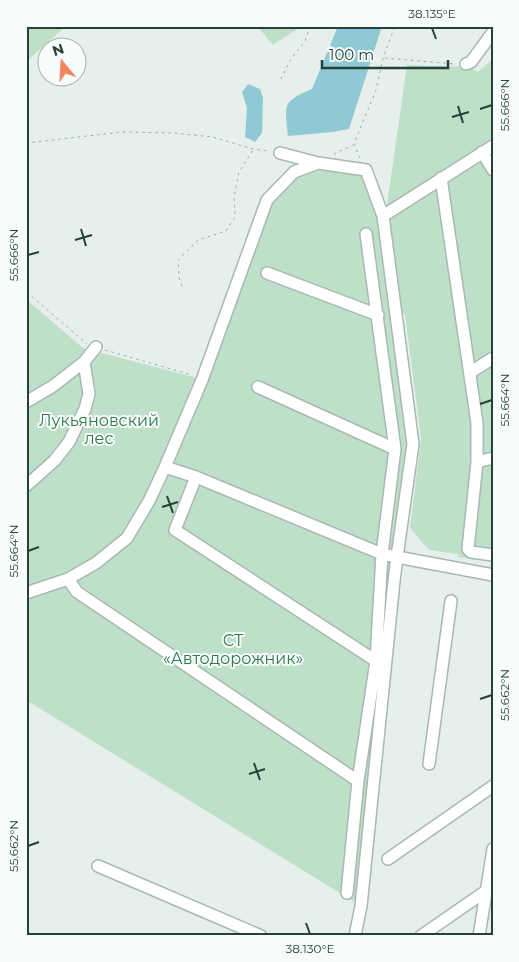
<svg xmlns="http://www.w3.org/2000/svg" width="519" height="962" viewBox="0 0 519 962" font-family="Montserrat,sans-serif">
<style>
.green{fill:#bfe0c8}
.water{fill:#8ec9d4}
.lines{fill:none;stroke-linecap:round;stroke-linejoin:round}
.minor-casing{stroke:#a8b8b2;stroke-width:14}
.path{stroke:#86b3a5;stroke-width:1;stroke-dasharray:2.5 4;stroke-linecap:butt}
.minor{stroke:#fff;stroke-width:11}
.ticks{fill:none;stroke:#24423a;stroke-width:2}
.labels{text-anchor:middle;stroke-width:4;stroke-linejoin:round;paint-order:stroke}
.park-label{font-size:16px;fill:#2d7a4b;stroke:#f7fbf9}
.neatline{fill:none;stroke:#24423a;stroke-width:2}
.ticks-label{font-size:12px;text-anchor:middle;fill:#24423a}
</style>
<rect width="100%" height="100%" fill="#e6efeb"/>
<!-- green -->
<path class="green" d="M 26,26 L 66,26 L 26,62 Z
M 257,26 L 302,26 L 273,45 Z
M 493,59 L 493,562 L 458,557 L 458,554 L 429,550 L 410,528 L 421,439 L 405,314 L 401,314 L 387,205 L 407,65 L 469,67 L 478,72 Z
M 318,163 L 366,170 L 383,216 L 413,444 L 361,906 L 26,700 L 26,597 L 129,539 L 150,501 L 267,200 L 294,172 Z
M 26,299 L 83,348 L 201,379 L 126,537 L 95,561 L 26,589 Z"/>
<!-- water -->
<path class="water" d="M 338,26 L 382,26 L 349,129 L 332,132 L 288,136 C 285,105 281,102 312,89 Z
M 248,84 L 260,89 L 263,98 L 262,133 L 255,142 L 245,137 L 247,108 L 242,92 Z"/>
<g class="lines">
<defs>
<path id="minor" d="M 466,64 L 471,62 L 493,32
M 482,152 L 493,170
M 280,153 L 318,163
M 441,178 L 477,423 L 477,462 L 468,549 L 471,552 L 493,555
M 383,216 L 493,146
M 366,234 L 395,449 L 382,554 L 376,661
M 267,273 L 378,315
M 471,372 L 493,358
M 258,387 L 395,449
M 26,402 L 53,386 L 84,362
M 477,462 L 493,458
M 165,467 L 196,477 L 382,554 L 397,557 L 394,581 L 361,906 L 355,936
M 196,477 L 175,530 L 376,661 L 358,781 L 347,893
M 26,486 L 55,460 L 69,442 L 85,409 L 89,394 L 84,362 L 96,347
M 68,579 L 77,592 L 358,781
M 26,593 L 68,579 L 96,563 L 127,538 L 149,501 L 165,467 L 202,380 L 267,200 L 294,172 L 318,163 L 366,170 L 383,216 L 413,444 L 397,557 L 493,575
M 429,764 L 451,601
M 388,859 L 493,786
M 98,866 L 261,936
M 421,936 L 486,891
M 479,936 L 493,849"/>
</defs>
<!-- minor casing -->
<use href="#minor" class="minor-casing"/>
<!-- path -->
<path class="path" d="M 385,58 L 455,64
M 281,79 L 291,59 L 305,41 L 310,26
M 26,143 L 122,132 L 174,133 L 213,137 L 253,149 L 269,151
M 334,154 L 353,145
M 360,158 L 354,144 L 376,90 L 383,58 L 395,26
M 182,286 L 179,277 L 178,260 L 198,240 L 226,231 L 235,217 L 234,198 L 239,172 L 253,150
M 26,294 L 30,295 L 87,344
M 105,350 L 192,375"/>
<!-- minor -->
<use href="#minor" class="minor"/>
</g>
<!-- ticks -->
<path class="ticks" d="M 432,28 L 436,39M 458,106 L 463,123M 480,109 L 492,105M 452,117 L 469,112M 81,229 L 86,246M 75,240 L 92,235M 28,255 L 39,252M 480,404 L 492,400M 167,496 L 173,513M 162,507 L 178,502M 28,551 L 39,547M 480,699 L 492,695M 254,763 L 260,780M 249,774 L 265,769M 28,846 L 39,842M 306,923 L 310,934"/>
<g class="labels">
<!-- park labels -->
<g class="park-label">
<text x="99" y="426">Лукьяновский<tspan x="99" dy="18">лес</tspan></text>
<text x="233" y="646">СТ<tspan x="233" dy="18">«Автодорожник»</tspan></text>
</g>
</g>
<!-- border -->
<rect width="519" height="962" fill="none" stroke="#f7fbf9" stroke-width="55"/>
<!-- north arrow -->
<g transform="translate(62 62) rotate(342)"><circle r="24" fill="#f7fbf9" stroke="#a3b1ad"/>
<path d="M0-4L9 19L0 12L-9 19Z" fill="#f4845f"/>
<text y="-8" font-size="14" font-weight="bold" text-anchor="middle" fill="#24423a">N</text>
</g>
<!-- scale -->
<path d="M322 60v8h126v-8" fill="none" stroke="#24423a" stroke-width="2.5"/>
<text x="329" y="60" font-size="15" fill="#24423a" stroke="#f7fbf9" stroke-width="4" paint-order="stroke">100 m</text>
<rect x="28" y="28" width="464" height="906" class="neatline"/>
<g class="ticks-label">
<text x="432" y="18">38.135°E</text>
<text transform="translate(505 105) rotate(-90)" y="4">55.666°N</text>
<text transform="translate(14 255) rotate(-90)" y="4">55.666°N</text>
<text transform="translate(505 400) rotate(-90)" y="4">55.664°N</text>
<text transform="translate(14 551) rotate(-90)" y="4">55.664°N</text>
<text transform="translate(505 695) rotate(-90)" y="4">55.662°N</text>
<text transform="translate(14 846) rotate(-90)" y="4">55.662°N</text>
<text x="310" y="953">38.130°E</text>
</g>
</svg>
